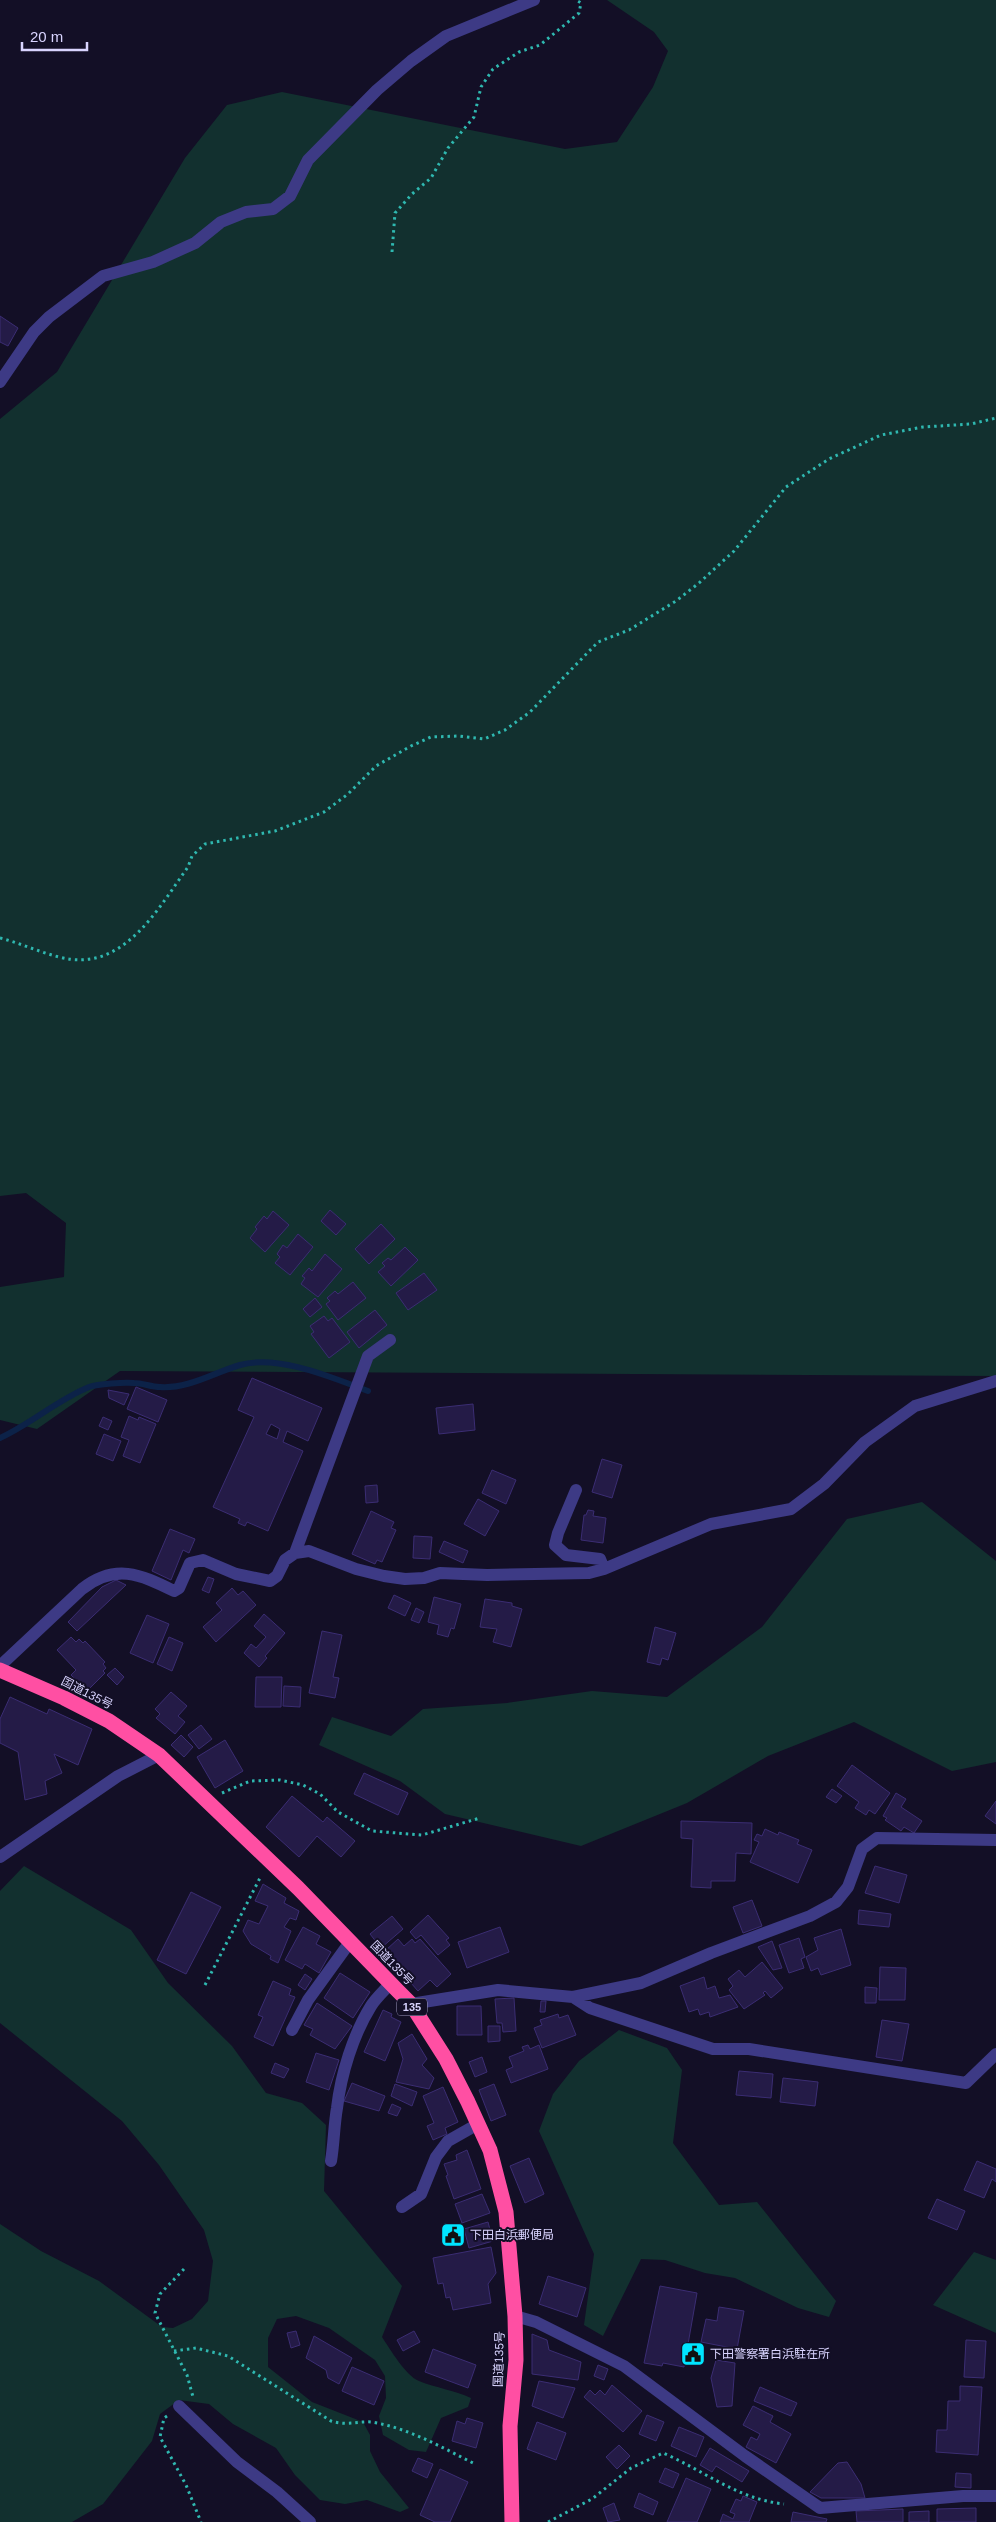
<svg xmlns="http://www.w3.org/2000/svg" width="996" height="2522" viewBox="0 0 996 2522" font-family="Arial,'Noto Sans JP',sans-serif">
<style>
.green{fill:#12302f}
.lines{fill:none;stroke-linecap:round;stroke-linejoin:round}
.stream{stroke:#0c2248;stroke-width:6}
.building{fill:#241b47;stroke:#3b2d73;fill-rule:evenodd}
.path{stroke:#2fb8b0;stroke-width:3;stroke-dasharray:2.5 4;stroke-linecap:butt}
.minor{stroke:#3d3a85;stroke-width:12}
.highway{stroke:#ff4fa3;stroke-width:15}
.labels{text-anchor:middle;stroke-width:4;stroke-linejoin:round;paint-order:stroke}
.shield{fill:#130f26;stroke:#9e99be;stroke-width:1}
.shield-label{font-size:11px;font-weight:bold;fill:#d9d4ff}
.street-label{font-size:12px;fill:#d9d4ff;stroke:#130f26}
.poi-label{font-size:12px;fill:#d9d4ff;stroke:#130f26;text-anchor:start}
</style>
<rect width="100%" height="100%" fill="#130f26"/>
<!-- green -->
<path class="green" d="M 607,0 L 996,0 L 996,1376 L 120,1371 L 37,1429 L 0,1420 L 0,1287 L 64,1277 L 66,1223 L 26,1193 L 0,1196 L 0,419 L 57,372 L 185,158 L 227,105 L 282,92 L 565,149 L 617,142 L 653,87 L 668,51 L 654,32 Z
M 922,1502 L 996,1561 L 996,1762 L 952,1771 L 854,1722 L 768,1756 L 687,1803 L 581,1846 L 445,1814 L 400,1781 L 319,1745 L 332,1717 L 391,1736 L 423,1709 L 507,1703 L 592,1691 L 667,1697 L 762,1627 L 847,1519 Z
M 24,1866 L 131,1930 L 168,1983 L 232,2046 L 266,2093 L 302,2103 L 326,2125 L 324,2191 L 402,2286 L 382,2337 C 390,2349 406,2376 419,2381 C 436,2388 454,2390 471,2398 L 468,2407 L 441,2418 L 426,2452 L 409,2450 L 383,2435 L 379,2416 L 386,2398 L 385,2376 L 375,2360 L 329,2328 L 296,2316 L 277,2319 L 268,2338 L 268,2367 L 312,2402 L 363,2422 L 370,2435 L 370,2451 L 380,2472 L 409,2508 L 400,2512 L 367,2500 L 345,2504 L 320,2500 L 295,2475 L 276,2448 L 233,2424 L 209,2404 L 179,2400 L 160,2414 L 152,2441 L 103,2504 L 72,2522 L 0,2522 L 0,2224 L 41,2251 L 99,2281 L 162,2327 L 173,2328 L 192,2319 L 208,2301 L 213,2261 L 204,2230 L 159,2165 L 122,2121 L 0,2023 L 0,1891 Z
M 619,2030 L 667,2048 L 682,2070 L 673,2143 L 719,2205 L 757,2202 L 836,2301 L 829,2317 L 798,2308 L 735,2278 L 705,2273 L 665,2260 L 641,2259 L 603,2336 L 584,2325 L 594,2254 L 539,2131 L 553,2094 L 579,2061 Z
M 974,2252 L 996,2260 L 996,2333 L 933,2305 Z"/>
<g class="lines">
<!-- stream -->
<path class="stream" d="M 0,1438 C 31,1424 57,1400 89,1387 C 98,1384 124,1382 134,1383 C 143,1383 151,1387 160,1387 C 188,1389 213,1373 240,1365 C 278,1354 333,1378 368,1391"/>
</g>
<!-- building -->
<path class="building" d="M 0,316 L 18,328 L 8,346 L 0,342 Z
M 330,1210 L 346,1224 L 336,1235 L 321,1221 Z
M 273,1211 L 289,1225 L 265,1252 L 250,1238 L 257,1229 L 255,1227 L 264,1216 L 267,1219 Z
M 381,1224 L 395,1239 L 369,1264 L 355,1249 Z
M 298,1234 L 313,1247 L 290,1275 L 275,1263 L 280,1257 L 277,1254 L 283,1245 L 287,1248 Z
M 405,1247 L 418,1260 L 391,1286 L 378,1272 L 385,1266 L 382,1263 L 388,1258 L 391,1260 Z
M 325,1254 L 342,1269 L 318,1297 L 301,1284 L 305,1278 L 302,1276 L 309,1268 L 312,1271 Z
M 424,1273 L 437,1290 L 408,1310 L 396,1293 Z
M 353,1282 L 366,1298 L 338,1320 L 326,1304 L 330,1301 L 327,1298 L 335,1291 L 338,1294 Z
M 315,1298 L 322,1307 L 310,1317 L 303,1309 Z
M 375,1310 L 387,1325 L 359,1348 L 347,1332 Z
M 324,1316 L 328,1321 L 332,1318 L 350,1342 L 329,1358 L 311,1334 L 314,1332 L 310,1326 Z
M 252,1378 L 322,1408 L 308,1441 L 287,1431 L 283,1442 L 303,1451 L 268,1531 L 247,1522 L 245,1526 L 238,1523 L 240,1519 L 213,1507 L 254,1417 L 238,1410 ZM 271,1424 L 280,1429 L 277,1439 L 266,1434 Z
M 136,1387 L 167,1400 L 158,1422 L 127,1409 Z
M 108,1390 L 129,1394 L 124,1405 L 109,1398 Z
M 473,1404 L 475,1430 L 439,1434 L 436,1408 Z
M 129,1416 L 138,1420 L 139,1417 L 156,1424 L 140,1463 L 123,1456 L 129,1440 L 121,1437 Z
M 103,1417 L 112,1421 L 108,1430 L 99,1426 Z
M 104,1434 L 121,1441 L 113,1461 L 96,1454 Z
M 602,1459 L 622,1465 L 612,1498 L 592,1492 Z
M 492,1470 L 516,1480 L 506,1504 L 482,1493 Z
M 377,1485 L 378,1502 L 366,1503 L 365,1486 Z
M 478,1499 L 499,1511 L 485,1536 L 464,1524 Z
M 588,1510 L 594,1511 L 593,1516 L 606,1518 L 603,1543 L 581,1540 L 584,1515 L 586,1515 Z
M 371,1511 L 394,1522 L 391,1528 L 396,1530 L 382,1562 L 377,1560 L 375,1564 L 352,1554 Z
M 170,1529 L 195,1539 L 189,1553 L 183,1550 L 171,1580 L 152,1571 Z
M 414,1536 L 432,1537 L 430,1559 L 413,1558 Z
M 444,1541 L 468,1551 L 463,1563 L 439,1552 Z
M 208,1577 L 214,1579 L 209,1593 L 202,1590 Z
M 116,1580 L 126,1585 L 77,1631 L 68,1622 L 102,1587 Z
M 232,1588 L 238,1595 L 243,1591 L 256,1605 L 216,1642 L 203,1627 L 222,1610 L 216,1603 Z
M 394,1595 L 411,1603 L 405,1616 L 388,1608 Z
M 434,1597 L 461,1604 L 454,1629 L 451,1628 L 448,1637 L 437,1634 L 439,1625 L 428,1622 Z
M 485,1599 L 512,1603 L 512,1606 L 522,1609 L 511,1647 L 493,1642 L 497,1629 L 480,1627 Z
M 416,1608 L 424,1612 L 419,1623 L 411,1620 Z
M 264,1614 L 285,1633 L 265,1656 L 267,1658 L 259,1667 L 244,1653 L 251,1644 L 256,1648 L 266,1637 L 254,1626 Z
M 147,1615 L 169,1624 L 153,1663 L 130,1653 Z
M 655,1627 L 676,1633 L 668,1660 L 662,1658 L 660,1665 L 647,1662 Z
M 322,1631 L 342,1635 L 333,1677 L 339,1678 L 335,1698 L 309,1693 Z
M 71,1637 L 76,1642 L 79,1639 L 83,1643 L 85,1641 L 105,1662 L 103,1664 L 106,1668 L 103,1671 L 105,1673 L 87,1691 L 71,1675 L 76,1670 L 57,1650 Z
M 169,1637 L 183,1643 L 172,1671 L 157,1664 Z
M 115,1668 L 124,1677 L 117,1685 L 107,1675 Z
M 256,1677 L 282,1677 L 281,1707 L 255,1707 Z
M 284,1686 L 301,1687 L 300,1707 L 283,1706 Z
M 171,1692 L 187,1706 L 178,1716 L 185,1722 L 175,1734 L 156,1718 L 160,1714 L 155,1709 Z
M 10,1697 L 47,1714 L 49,1709 L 92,1729 L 78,1765 L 54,1754 L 62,1773 L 45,1781 L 47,1794 L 25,1800 L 18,1752 L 0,1743 L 0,1719 Z
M 201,1725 L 212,1739 L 199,1749 L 188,1735 Z
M 181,1735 L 193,1747 L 184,1757 L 171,1745 Z
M 225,1740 L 243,1771 L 215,1788 L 197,1757 Z
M 852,1765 L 890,1793 L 875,1814 L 869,1810 L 866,1815 L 855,1808 L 859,1802 L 837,1786 Z
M 364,1773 L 408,1793 L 398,1815 L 354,1794 Z
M 832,1789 L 842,1796 L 836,1803 L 826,1797 Z
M 896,1793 L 906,1799 L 901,1807 L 922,1821 L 914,1833 L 904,1827 L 901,1831 L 885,1820 L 887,1818 L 883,1816 Z
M 292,1796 L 323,1822 L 327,1817 L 355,1841 L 341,1857 L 317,1836 L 299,1857 L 266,1827 Z
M 996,1801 L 996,1824 L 985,1816 Z
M 681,1821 L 752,1823 L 751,1854 L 736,1853 L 735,1881 L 711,1881 L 711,1888 L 691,1887 L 693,1839 L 681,1838 Z
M 765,1829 L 778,1835 L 779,1832 L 799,1840 L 797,1844 L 812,1850 L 798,1883 L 750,1862 L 759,1842 L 754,1840 L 757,1834 L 762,1836 Z
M 875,1866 L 907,1875 L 899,1903 L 865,1893 Z
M 263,1884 L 286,1898 L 284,1903 L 299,1911 L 296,1920 L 290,1918 L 284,1927 L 291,1931 L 278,1963 L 270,1959 L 271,1956 L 251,1944 L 243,1931 L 248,1920 L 259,1924 L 268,1906 L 255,1901 Z
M 191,1892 L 221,1907 L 186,1974 L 157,1960 Z
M 752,1900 L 762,1926 L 743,1933 L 733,1907 Z
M 859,1910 L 891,1914 L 889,1927 L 858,1924 Z
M 428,1915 L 449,1938 L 446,1940 L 450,1945 L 438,1955 L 421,1935 L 416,1939 L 410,1932 Z
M 392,1916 L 403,1929 L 381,1948 L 370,1934 Z
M 303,1927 L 320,1936 L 316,1944 L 331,1952 L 319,1973 L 305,1964 L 302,1969 L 285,1960 Z
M 500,1927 L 509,1952 L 467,1968 L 458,1942 Z
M 841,1929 L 851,1965 L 821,1975 L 818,1968 L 811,1971 L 806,1957 L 818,1950 L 814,1938 Z
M 799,1938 L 805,1957 L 801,1959 L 804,1968 L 789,1973 L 779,1945 Z
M 398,1939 L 404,1946 L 412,1939 L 415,1943 L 420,1939 L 451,1974 L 437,1987 L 430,1980 L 418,1991 L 390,1959 L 392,1957 L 386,1950 Z
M 772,1941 L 782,1968 L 773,1970 L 758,1947 Z
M 762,1962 L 783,1988 L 771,1998 L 765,1991 L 763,1993 L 765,1995 L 744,2009 L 729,1990 L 733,1986 L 728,1979 L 739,1970 L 745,1977 Z
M 880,1967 L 906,1968 L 905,2000 L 879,2000 Z
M 340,1973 L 370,1992 L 353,2018 L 324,1998 Z
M 305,1974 L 312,1979 L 305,1990 L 298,1985 Z
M 704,1977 L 707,1989 L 715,1986 L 719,1998 L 730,1995 L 738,2007 L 710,2017 L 709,2012 L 700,2015 L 698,2009 L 689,2012 L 680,1986 Z
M 273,1981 L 291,1989 L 289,1995 L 295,1997 L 273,2046 L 254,2037 L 263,2017 L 258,2015 Z
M 865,1987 L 877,1988 L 876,2003 L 865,2003 Z
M 514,1998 L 516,2031 L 503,2032 L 502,2023 L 497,2023 L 495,1999 Z
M 541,2001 L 546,2001 L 545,2012 L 540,2012 Z
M 317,2003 L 352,2026 L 335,2049 L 310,2035 L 313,2029 L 304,2025 Z
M 457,2006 L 481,2006 L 482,2035 L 457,2035 Z
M 383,2010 L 392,2014 L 391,2017 L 401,2022 L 385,2061 L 364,2052 Z
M 558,2014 L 559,2018 L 568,2015 L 576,2035 L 542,2048 L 534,2028 L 542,2025 L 540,2020 Z
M 882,2020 L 909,2024 L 902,2061 L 876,2057 Z
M 488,2026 L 500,2026 L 500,2041 L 488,2042 Z
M 412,2034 L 427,2059 L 422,2065 L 434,2078 L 429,2089 L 396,2082 L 403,2059 L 398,2043 Z
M 528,2045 L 530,2049 L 539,2045 L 548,2069 L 511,2083 L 506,2070 L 513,2067 L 509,2057 L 524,2051 L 522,2047 Z
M 316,2053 L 339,2060 L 329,2090 L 306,2082 Z
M 482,2057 L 487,2072 L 475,2077 L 469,2062 Z
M 275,2063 L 289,2069 L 284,2078 L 271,2073 Z
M 739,2071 L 773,2074 L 771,2098 L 736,2095 Z
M 783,2078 L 818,2082 L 815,2106 L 780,2102 Z
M 352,2083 L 385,2096 L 379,2111 L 344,2101 Z
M 395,2084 L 417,2092 L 412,2106 L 391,2096 Z
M 494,2084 L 506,2115 L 491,2121 L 479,2090 Z
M 443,2087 L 458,2122 L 445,2128 L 447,2134 L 433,2140 L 427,2126 L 434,2123 L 423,2096 Z
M 392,2104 L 401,2108 L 397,2116 L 388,2113 Z
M 467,2150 L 481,2189 L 454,2199 L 446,2176 L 448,2175 L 444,2164 L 457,2160 L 456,2155 Z
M 529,2158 L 544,2194 L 525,2203 L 510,2166 Z
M 977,2161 L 996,2169 L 996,2182 L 992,2179 L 984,2198 L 964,2190 Z
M 482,2194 L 490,2213 L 462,2223 L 455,2204 Z
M 937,2199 L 965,2211 L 957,2230 L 928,2218 Z
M 488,2222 L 493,2241 L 469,2248 L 464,2229 Z
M 491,2247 L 496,2273 L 488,2284 L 491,2303 L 453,2310 L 450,2297 L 446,2298 L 443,2283 L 438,2284 L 433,2258 Z
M 548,2276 L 586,2288 L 577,2317 L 539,2304 Z
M 660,2286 L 697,2293 L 684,2367 L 663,2363 L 662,2366 L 644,2363 Z
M 719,2307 L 744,2311 L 737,2349 L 701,2342 L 706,2319 L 717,2321 Z
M 296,2331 L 300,2345 L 291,2348 L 287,2333 Z
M 414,2331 L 420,2342 L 403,2351 L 397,2340 Z
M 532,2334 L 547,2340 L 549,2350 L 581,2362 L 578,2380 L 532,2374 Z
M 314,2336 L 352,2358 L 339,2384 L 328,2378 L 326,2370 L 306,2358 Z
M 966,2340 L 986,2341 L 984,2378 L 964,2377 Z
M 433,2349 L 476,2365 L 468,2388 L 425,2372 Z
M 716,2360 L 735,2363 L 732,2406 L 717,2407 L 711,2378 Z
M 598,2365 L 608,2369 L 604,2380 L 594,2376 Z
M 352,2367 L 384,2381 L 374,2405 L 342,2391 Z
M 539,2381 L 575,2388 L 563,2418 L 532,2406 Z
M 612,2385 L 642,2411 L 623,2432 L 584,2397 L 590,2390 L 595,2395 L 600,2390 L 605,2395 Z
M 960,2386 L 982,2387 L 978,2455 L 936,2452 L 937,2430 L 947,2430 L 948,2401 L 960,2401 Z
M 760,2387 L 797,2403 L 791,2416 L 754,2401 Z
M 753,2406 L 773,2416 L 770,2422 L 791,2434 L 776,2463 L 746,2447 L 751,2437 L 757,2440 L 760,2434 L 743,2425 Z
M 647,2415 L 664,2422 L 656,2441 L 639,2434 Z
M 467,2418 L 483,2423 L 476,2448 L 452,2441 L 457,2421 L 465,2424 Z
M 537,2422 L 566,2433 L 556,2460 L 527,2449 Z
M 679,2427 L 704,2437 L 696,2457 L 671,2446 Z
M 619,2445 L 630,2456 L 617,2469 L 606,2457 Z
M 710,2448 L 749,2471 L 742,2482 L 716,2466 L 712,2472 L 700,2465 Z
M 418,2458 L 433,2464 L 427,2478 L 412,2471 Z
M 847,2462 L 861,2484 L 865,2498 L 821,2498 L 810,2492 L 838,2463 Z
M 665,2468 L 679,2474 L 673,2488 L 659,2482 Z
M 440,2469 L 468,2482 L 450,2522 L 435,2522 L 420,2515 Z
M 956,2473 L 971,2474 L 971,2488 L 955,2487 Z
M 686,2478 L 711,2489 L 697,2522 L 667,2522 Z
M 639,2493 L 658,2502 L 653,2515 L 634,2507 Z
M 743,2496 L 757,2502 L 749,2522 L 720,2522 L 723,2514 L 733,2519 L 735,2514 L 730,2512 L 736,2499 L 741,2501 Z
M 614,2503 L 620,2520 L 608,2522 L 603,2508 Z
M 976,2508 L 976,2522 L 937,2522 L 937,2509 Z
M 903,2509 L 903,2522 L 857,2522 L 856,2511 Z
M 929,2511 L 929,2522 L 909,2522 L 909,2512 Z
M 793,2512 L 827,2519 L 826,2522 L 791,2522 Z"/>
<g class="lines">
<!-- path -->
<path class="path" d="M 392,252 L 395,213 L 412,194 L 431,178 L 448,148 L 474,117 L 481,87 L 493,69 L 519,52 L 540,45 L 579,13 L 581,3 L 576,0
M 0,938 C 20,943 39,952 59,957 C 123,974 157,910 188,867 L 192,856 L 205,844 L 275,831 L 324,812 L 348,794 L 376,766 L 411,746 L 431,737 L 458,736 L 484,739 L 505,730 L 530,712 L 598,642 L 629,630 L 676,601 L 699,583 L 734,551 L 786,487 L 829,459 L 881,435 L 923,427 L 971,424 L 996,418
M 222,1793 L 250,1781 L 280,1780 L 303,1785 L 320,1794 L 338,1812 L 372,1831 L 422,1835 L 480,1818
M 205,1985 L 261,1876
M 184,2269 L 160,2294 L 155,2313 L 187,2375 L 193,2397
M 174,2351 L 196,2348 L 228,2356 L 331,2421 C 349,2427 362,2419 377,2423 C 412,2430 443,2448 475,2464
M 167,2416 L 164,2418 L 160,2437 L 186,2485 L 201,2522
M 548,2522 L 592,2499 L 631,2468 L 663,2453 C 705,2471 737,2499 784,2504"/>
<!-- minor -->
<path class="minor" d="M 0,382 L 34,332 L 49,317 L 103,276 L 153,262 L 195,243 L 221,222 L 246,212 L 273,209 L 290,196 L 308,160 L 377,90 L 411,61 L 446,36 L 534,0
M 576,1490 L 558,1533 L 555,1545 L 566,1555 L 600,1559 L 604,1569
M 295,1553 L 368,1356 L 390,1340
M 0,1666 L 82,1589 C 115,1563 140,1574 174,1591 L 179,1588 L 190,1563 L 203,1560 L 236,1574 L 270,1581 L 277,1576 L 285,1560 L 295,1553 L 309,1551 L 356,1569 L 384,1576 L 405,1579 L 424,1578 L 440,1573 L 487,1575 L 589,1573 L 604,1569 L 711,1524 L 791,1509 L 824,1484 L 865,1442 L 915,1406 L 996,1381
M 0,1857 L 118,1776 L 159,1755
M 573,1997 L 590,2008 L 713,2049 L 749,2049 L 966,2083 L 996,2054
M 411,2004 L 498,1990 L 573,1997 L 641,1983 L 711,1953 L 810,1916 L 836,1902 L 848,1887 L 862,1849 L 877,1838 L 996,1840
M 292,2030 L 308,2000 L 350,1942
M 331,2161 C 334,2143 334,2125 337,2108 C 341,2074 353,2035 371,2006 C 376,1998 384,1991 391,1983
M 402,2207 L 421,2194 L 436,2157 L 448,2141 L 478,2124
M 515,2316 L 536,2322 L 624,2366 L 745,2456 L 820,2508 L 963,2496 L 996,2496
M 179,2406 L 237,2462 L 277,2492 L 310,2522"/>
<!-- highway -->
<path class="highway" d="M 0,1670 L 64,1698 L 109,1721 L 159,1755 L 298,1888 L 398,1991 L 411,2004 L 446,2059 L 468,2102 L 490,2150 L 506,2212 L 515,2316 L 516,2360 L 510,2426 L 512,2522"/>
</g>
<!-- icons -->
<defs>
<symbol id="civic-square" viewBox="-11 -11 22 22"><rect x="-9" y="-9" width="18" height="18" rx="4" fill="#00e5ff" stroke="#130f26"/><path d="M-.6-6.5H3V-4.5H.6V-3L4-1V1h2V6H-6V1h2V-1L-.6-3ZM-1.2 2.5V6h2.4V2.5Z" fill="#111"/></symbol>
</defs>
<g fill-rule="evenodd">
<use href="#civic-square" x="439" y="2221" width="28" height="28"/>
<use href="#civic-square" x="679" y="2340" width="28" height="28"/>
</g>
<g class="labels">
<!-- shield labels -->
<rect class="shield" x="397" y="1998.5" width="30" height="17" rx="4"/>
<g class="shield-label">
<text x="412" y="2011">135</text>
</g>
<!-- street labels -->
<g class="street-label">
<text transform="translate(87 1693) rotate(27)" y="4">国道135号</text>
<text transform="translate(392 1963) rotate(46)" y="4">国道135号</text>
<text transform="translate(499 2359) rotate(-88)" y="4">国道135号</text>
</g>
<!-- poi labels -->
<g class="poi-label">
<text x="470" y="2239">下田白浜郵便局</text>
<text x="710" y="2358">下田警察署白浜駐在所</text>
</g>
</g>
<!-- scale -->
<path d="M22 42v8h65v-8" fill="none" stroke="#d9d4ff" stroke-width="2.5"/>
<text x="30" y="42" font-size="15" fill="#d9d4ff" stroke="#130f26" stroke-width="4" paint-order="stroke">20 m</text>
</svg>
